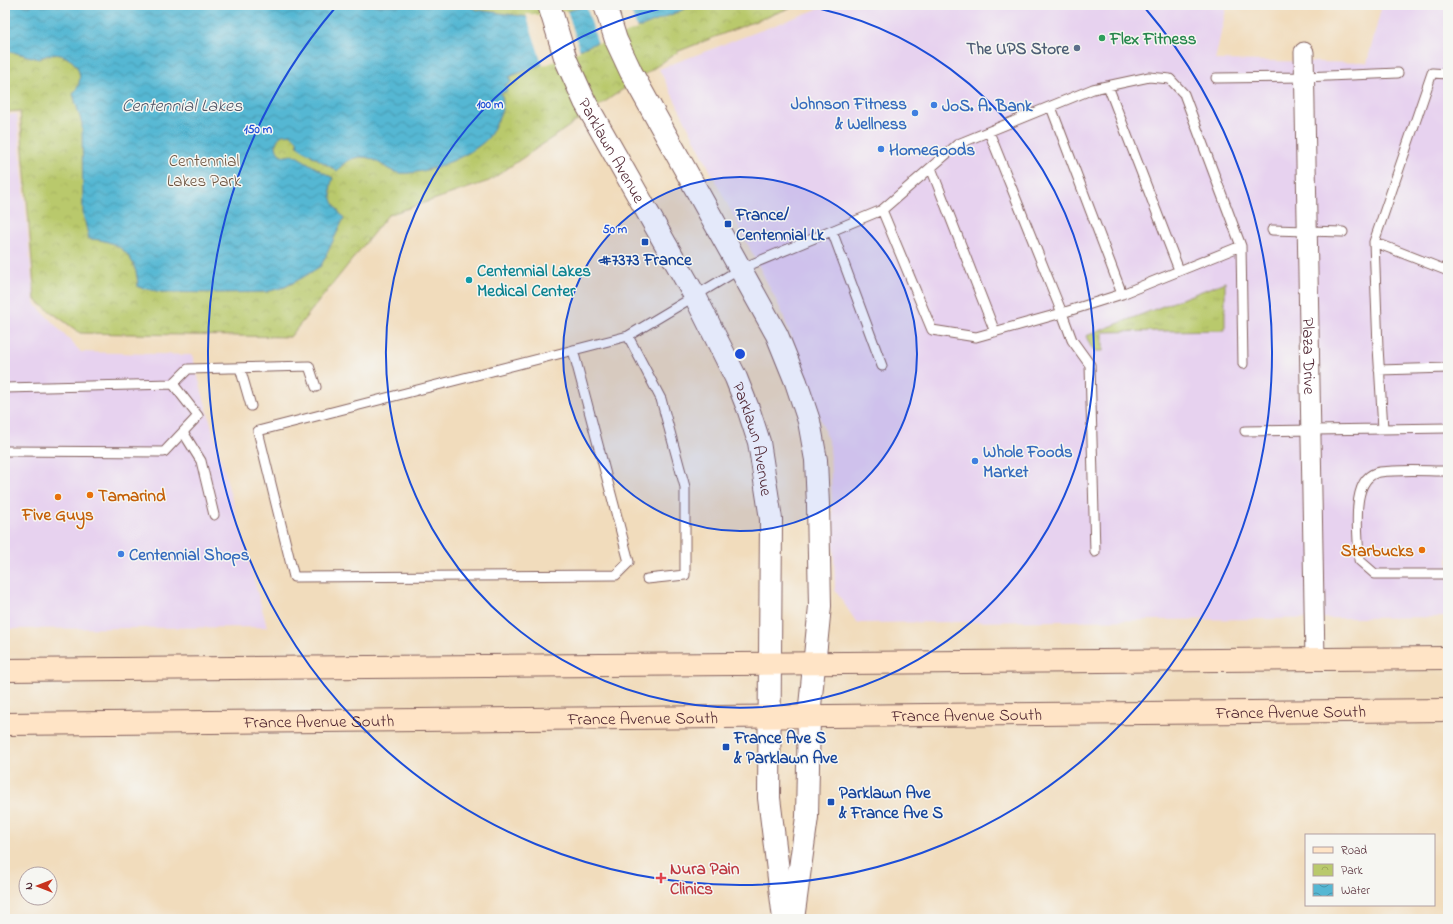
<svg xmlns="http://www.w3.org/2000/svg" width="1453" height="924" viewBox="0 0 1453 924" font-family="'Indie Flower',sans-serif">
<style>
.built{fill:#e7d2ef}
.grass{fill:url(#grass-tufts);stroke:#82744c}
.park{fill:url(#park-crowns);stroke:#82744c}
.water{fill:url(#water-waves);stroke:#506b7f}
.pier{fill:#f1dcbc}
.lines{fill:none;stroke-linecap:round;stroke-linejoin:round}
.service-casing{stroke:#84615e;stroke-width:11}
.minor-casing{stroke:#84615e;stroke-width:21}
.tertiary-casing{stroke:#84615e;stroke-width:24}
.secondary-casing{stroke:#84615e;stroke-width:24}
.service{stroke:#fff;stroke-width:9}
.minor{stroke:#fff;stroke-width:19}
.tertiary{stroke:#fff;stroke-width:22}
.secondary{stroke:#ffe4c6;stroke-width:22}
.ring{fill:none;stroke:#1d4ed8;stroke-width:2}
.leisure-dot{fill:#2e9e5b;stroke:#f6f6f2;stroke-width:1.5}
.service-dot{fill:#5c6f8a;stroke:#f6f6f2;stroke-width:1.5}
.shop-dot{fill:#3f7fe0;stroke:#f6f6f2;stroke-width:1.5}
.transit-dot{fill:#1a4fb4;stroke:#f6f6f2;stroke-width:1.5}
.culture-dot{fill:#0f9aa8;stroke:#f6f6f2;stroke-width:1.5}
.food-dot{fill:#e8710a;stroke:#f6f6f2;stroke-width:1.5}
.health-dot{fill:#e0444e;stroke:#f6f6f2;stroke-width:1.5}
.labels{text-anchor:middle;stroke-width:3;stroke-linejoin:round;paint-order:stroke}
.leisure-label{font-size:17px;font-weight:bold;fill:#27864d;stroke:#f6f6f2;text-anchor:start}
.service-label{font-size:17px;font-weight:bold;fill:#4e5e75;stroke:#f6f6f2;text-anchor:end}
.shop-label{font-size:17px;font-weight:bold;fill:#366cbe;stroke:#f6f6f2;text-anchor:start}
.street-label{font-size:17px;fill:#4a1f2b;stroke:#f6f6f2}
.park-label{font-size:17px;fill:#6b523e;stroke:#f6f6f2}
.transit-label{font-size:17px;font-weight:bold;fill:#164399;stroke:#f6f6f2;text-anchor:start}
.culture-label{font-size:17px;font-weight:bold;fill:#0d838f;stroke:#f6f6f2;text-anchor:start}
.food-label{font-size:17px;font-weight:bold;fill:#c56008;stroke:#f6f6f2;text-anchor:start}
.health-label{font-size:17px;font-weight:bold;fill:#be3a42;stroke:#f6f6f2;text-anchor:start}
.water-label{font-size:18px;font-style:italic;fill:#4e5466;stroke:#f6f6f2}
.centre{fill:#1d4ed8;stroke:#f6f6f2;stroke-width:2}
.ring-label{font-size:12px;text-anchor:middle;font-weight:bold;fill:#1d4ed8;stroke:#f6f6f2;stroke-width:3;stroke-linejoin:round;paint-order:stroke}
</style>
<defs>
<pattern id="grass-tufts" width="24" height="20" patternUnits="userSpaceOnUse"><rect width="24" height="20" fill="#b9c96c"/><path d="M3 7l-1-3M5 7V3M7 7l1-3M15 17l-1-3M17 17v-4M19 17l1-3" fill="none" stroke="#a1ac5e"/></pattern>
<pattern id="park-crowns" width="20" height="18" patternUnits="userSpaceOnUse"><rect width="20" height="18" fill="#b9c96c"/><path d="M2 6a3 3 0 1 1 6 0M12 15a3 3 0 1 1 6 0" fill="none" stroke="#a1ac5e"/></pattern>
<pattern id="water-waves" width="16" height="10" patternUnits="userSpaceOnUse"><rect width="16" height="10" fill="#55b7d3"/><path d="M0 5q4-4 8 0t8 0" fill="none" stroke="#4894ab"/></pattern>
</defs>
<rect width="100%" height="100%" fill="#f6f6f2"/>
<filter id="ink" filterUnits="userSpaceOnUse"><feTurbulence type="fractalNoise" baseFrequency=".025" numOctaves="2"/><feDisplacementMap in="SourceGraphic" scale="8" xChannelSelector="R" yChannelSelector="G"/><feConvolveMatrix kernelMatrix="1 2 1 2 8 2 1 2 1" color-interpolation-filters="sRGB"/></filter>
<filter id="wash" filterUnits="userSpaceOnUse"><feTurbulence type="fractalNoise" baseFrequency=".012" numOctaves="4" result="noise"/><feDisplacementMap in="SourceGraphic" scale="16" xChannelSelector="R" yChannelSelector="G"/><feGaussianBlur stdDeviation="0.9" result="paint"/><feColorMatrix in="noise" values="0 0 0 0 0 0 0 0 0 0 0 0 0 0 0 0 0 1.4 0 .05"/><feComposite in="paint" operator="in"/></filter>
<g filter="url(#wash)">
<rect width="100%" height="100%" fill="#f1dcbc"/>
<!-- built -->
<path class="built" d="M 828,5 L 1227,5 L 1215,60 L 1367,63 L 1382,5 L 1448,5 L 1448,617 L 857,623 L 835,590 L 830,446 L 782,312 L 659,69 Z
M 17,114 L 34,303 L 81,352 L 192,355 L 267,627 L 5,629 L 5,115 Z"/>
<!-- grass -->
<path class="grass" d="M 1225,282 L 1225,330 L 1103,332 L 1103,351 L 1095,351 L 1091,347 L 1086,336 Z"/>
<!-- park -->
<path class="park" d="M 5,5 L 797,5 L 679,51 L 489,181 L 388,215 L 290,337 L 80,333 L 35,300 L 20,111 L 5,112 Z"/>
<!-- water -->
<path class="water" d="M 5,5 L 465,5 L 478,10 L 528,17 L 557,14 L 590,5 L 689,5 L 689,7 L 642,27 L 637,27 L 509,77 L 511,82 L 505,85 L 507,91 L 501,93 C 505,103 502,112 497,122 C 494,127 492,133 488,138 C 472,156 423,176 399,173 C 385,171 377,156 360,157 C 350,158 343,163 337,171 L 298,147 L 297,140 L 290,134 L 282,135 C 269,144 279,162 293,154 L 333,178 C 327,193 333,206 344,218 L 321,266 L 302,278 L 285,287 L 266,292 L 219,293 L 161,292 L 138,287 C 137,256 120,240 89,239 L 83,214 L 82,124 L 73,94 C 93,71 64,43 39,59 L 5,50 Z"/>
<!-- pier -->
<path class="pier" d="M 586,5 L 629,5 L 637,29 L 598,44 Z
M 567,10 L 580,51 L 543,66 L 526,14 L 541,15 Z"/>
</g>
<g filter="url(#ink)">
<g class="lines">
<defs>
<path id="service" d="M 1216,78 L 1304,77 L 1398,73
M 1108,86 L 1179,270
M 1051,107 L 1122,294
M 931,168 L 995,332
M 882,210 L 958,144 L 1093,89 L 1149,77 L 1170,79 L 1184,94 L 1241,246 L 1122,294 L 1062,313 L 989,132
M 1272,230 L 1343,232
M 832,231 L 882,366
M 1374,242 L 1448,271
M 1241,246 L 1243,364
M 628,336 L 661,399 L 685,487 L 685,575 L 647,579
M 573,350 L 629,562 L 616,575 L 294,577 L 258,431 L 628,336 L 740,269 L 882,210 L 932,330 L 976,337 L 1062,313 L 1072,340 L 1090,365 L 1095,552
M 240,368 L 251,406
M 1379,370 L 1448,368
M 173,384 L 188,369 L 309,366 L 316,387
M 5,388 L 173,384 L 198,416 L 164,452 L 5,451
M 1383,429 L 1378,347 L 1374,242 L 1432,73 L 1448,74
M 1245,431 L 1448,428
M 183,432 L 201,461 L 214,515
M 1448,471 C 1426,471 1402,469 1380,472 C 1348,476 1359,538 1359,560 L 1375,574 L 1448,574"/>
<g id="minor">
<path id="s1" d="M 1304,52 L 1315,660"/>
</g>
<g id="tertiary">
<path id="s2" d="M 549,5 L 566,60 L 585,102 L 695,296 L 736,378 L 749,411 L 759,442 L 771,519 L 769,798 L 784,919"/>
<path d="M 605,5 L 616,40 L 631,72 L 777,335 L 796,382 L 809,421 L 816,460 L 818,505 L 820,606 L 809,716 L 807,817 L 793,919"/>
</g>
<g id="secondary">
<path d="M 5,670 L 1448,658"/>
<path id="s3" d="M 5,724 L 1448,710"/>
</g>
</defs>
<!-- service casing -->
<use href="#service" class="service-casing"/>
<!-- minor casing -->
<use href="#minor" class="minor-casing"/>
<!-- tertiary casing -->
<use href="#tertiary" class="tertiary-casing"/>
<!-- secondary casing -->
<use href="#secondary" class="secondary-casing"/>
<!-- service -->
<use href="#service" class="service"/>
<!-- minor -->
<use href="#minor" class="minor"/>
<!-- tertiary -->
<use href="#tertiary" class="tertiary"/>
<!-- secondary -->
<use href="#secondary" class="secondary"/>
</g>
</g>
<!-- distance rings -->
<circle cx="740" cy="354" r="177" fill="#1d4ed8" fill-opacity=".12"/>
<g class="ring">
<circle cx="740" cy="354" r="177"/>
<path d="M801 5A354 354 0 1 1 679 5"/>
<path d="M1145 8A532 532 0 1 1 335 8"/>
</g>
<!-- markers -->
<circle class="leisure-dot" cx="1102" cy="38" r="4"/>
<circle class="service-dot" cx="1077" cy="48" r="4"/>
<g class="shop-dot">
<circle cx="934" cy="105" r="4"/>
<circle cx="915" cy="113" r="4"/>
<circle cx="881" cy="149" r="4"/>
<circle cx="975" cy="461" r="4"/>
<circle cx="121" cy="554" r="4"/>
</g>
<g class="transit-dot">
<rect x="724" y="220" width="8" height="8" rx="2"/>
<rect x="641" y="238" width="8" height="8" rx="2"/>
<rect x="722" y="743" width="8" height="8" rx="2"/>
<rect x="827" y="798" width="8" height="8" rx="2"/>
</g>
<circle class="culture-dot" cx="469" cy="280" r="4"/>
<g class="food-dot">
<circle cx="90" cy="495" r="4"/>
<circle cx="58" cy="497" r="4"/>
<circle cx="1422" cy="550" r="4"/>
</g>
<path class="health-dot" d="M659 872h4v4h4v4h-4v4h-4v-4h-4v-4h4z"/>
<g class="labels">
<!-- leisure labels -->
<g class="leisure-label">
<text x="1110" y="44">Flex Fitness</text>
</g>
<!-- service labels -->
<g class="service-label">
<text x="1069" y="54">The UPS Store</text>
</g>
<!-- shop labels -->
<g class="shop-label">
<text x="907" y="109" text-anchor="end">Johnson Fitness<tspan x="907" dy="20">&amp; Wellness</tspan></text>
<text x="942" y="111">JoS. A. Bank</text>
<text x="889" y="155">HomeGoods</text>
<text x="983" y="457">Whole Foods<tspan x="983" dy="20">Market</tspan></text>
<text x="129" y="560">Centennial Shops</text>
</g>
<!-- street labels -->
<g class="street-label">
<text dy="6" stroke="none"><textPath href="#s2" startOffset="159">Parklawn Avenue</textPath></text>
<text dy="6" stroke="none"><textPath href="#s1" startOffset="304">Plaza Drive</textPath></text>
<text dy="6" stroke="none"><textPath href="#s2" startOffset="482">Parklawn Avenue</textPath></text>
<text dy="6" stroke="none"><textPath href="#s3" startOffset="1286">France Avenue South</textPath></text>
<text dy="6" stroke="none"><textPath href="#s3" startOffset="962">France Avenue South</textPath></text>
<text dy="6" stroke="none"><textPath href="#s3" startOffset="638">France Avenue South</textPath></text>
<text dy="6" stroke="none"><textPath href="#s3" startOffset="314">France Avenue South</textPath></text>
</g>
<!-- park labels -->
<g class="park-label">
<text x="204" y="166">Centennial<tspan x="204" dy="20">Lakes Park</tspan></text>
</g>
<!-- transit labels -->
<g class="transit-label">
<text x="736" y="220">France/<tspan x="736" dy="20">Centennial Lk</tspan></text>
<text x="645" y="265" text-anchor="middle">#7373 France</text>
<text x="734" y="743">France Ave S<tspan x="734" dy="20">&amp; Parklawn Ave</tspan></text>
<text x="839" y="798">Parklawn Ave<tspan x="839" dy="20">&amp; France Ave S</tspan></text>
</g>
<!-- culture labels -->
<g class="culture-label">
<text x="477" y="276">Centennial Lakes<tspan x="477" dy="20">Medical Center</tspan></text>
</g>
<!-- food labels -->
<g class="food-label">
<text x="98" y="501">Tamarind</text>
<text x="58" y="520" text-anchor="middle">Five Guys</text>
<text x="1414" y="556" text-anchor="end">Starbucks</text>
</g>
<!-- health labels -->
<g class="health-label">
<text x="670" y="874">Nura Pain<tspan x="670" dy="20">Clinics</tspan></text>
</g>
<!-- water labels -->
<g class="water-label">
<text x="182" y="111">Centennial Lakes</text>
</g>
</g>
<circle cx="740" cy="354" r="6" class="centre"/>
<g class="ring-label">
<text x="490" y="108">100 m</text>
<text x="258" y="133">150 m</text>
<text x="615" y="233">50 m</text>
</g>
<!-- margin -->
<rect width="1453" height="924" fill="none" stroke="#f6f6f2" stroke-width="20"/>
<!-- legend -->
<rect x="1305" y="834" width="130" height="72" fill="#f6f6f2" stroke="#b1a0a2"/>
<rect x="1313" y="847" width="20" height="6" fill="#ffe4c6" stroke="#b1a0a2"/>
<text x="1341" y="854" font-size="12" fill="#4a1f2b">Road</text>
<rect x="1313" y="864" width="20" height="12" fill="url(#park-crowns)" stroke="#b1a0a2"/>
<text x="1341" y="874" font-size="12" fill="#4a1f2b">Park</text>
<rect x="1313" y="884" width="20" height="12" fill="url(#water-waves)" stroke="#b1a0a2"/>
<text x="1341" y="894" font-size="12" fill="#4a1f2b">Water</text>
<!-- north arrow -->
<g transform="translate(38 886) rotate(270)"><circle r="19" fill="#f6f6f2" stroke="#b1a0a2"/>
<path d="M0-3L7 15L0 10L-7 15Z" fill="#c8321e"/>
<text y="-6" font-size="11" font-weight="bold" text-anchor="middle" fill="#4a1f2b">N</text>
</g>
</svg>
